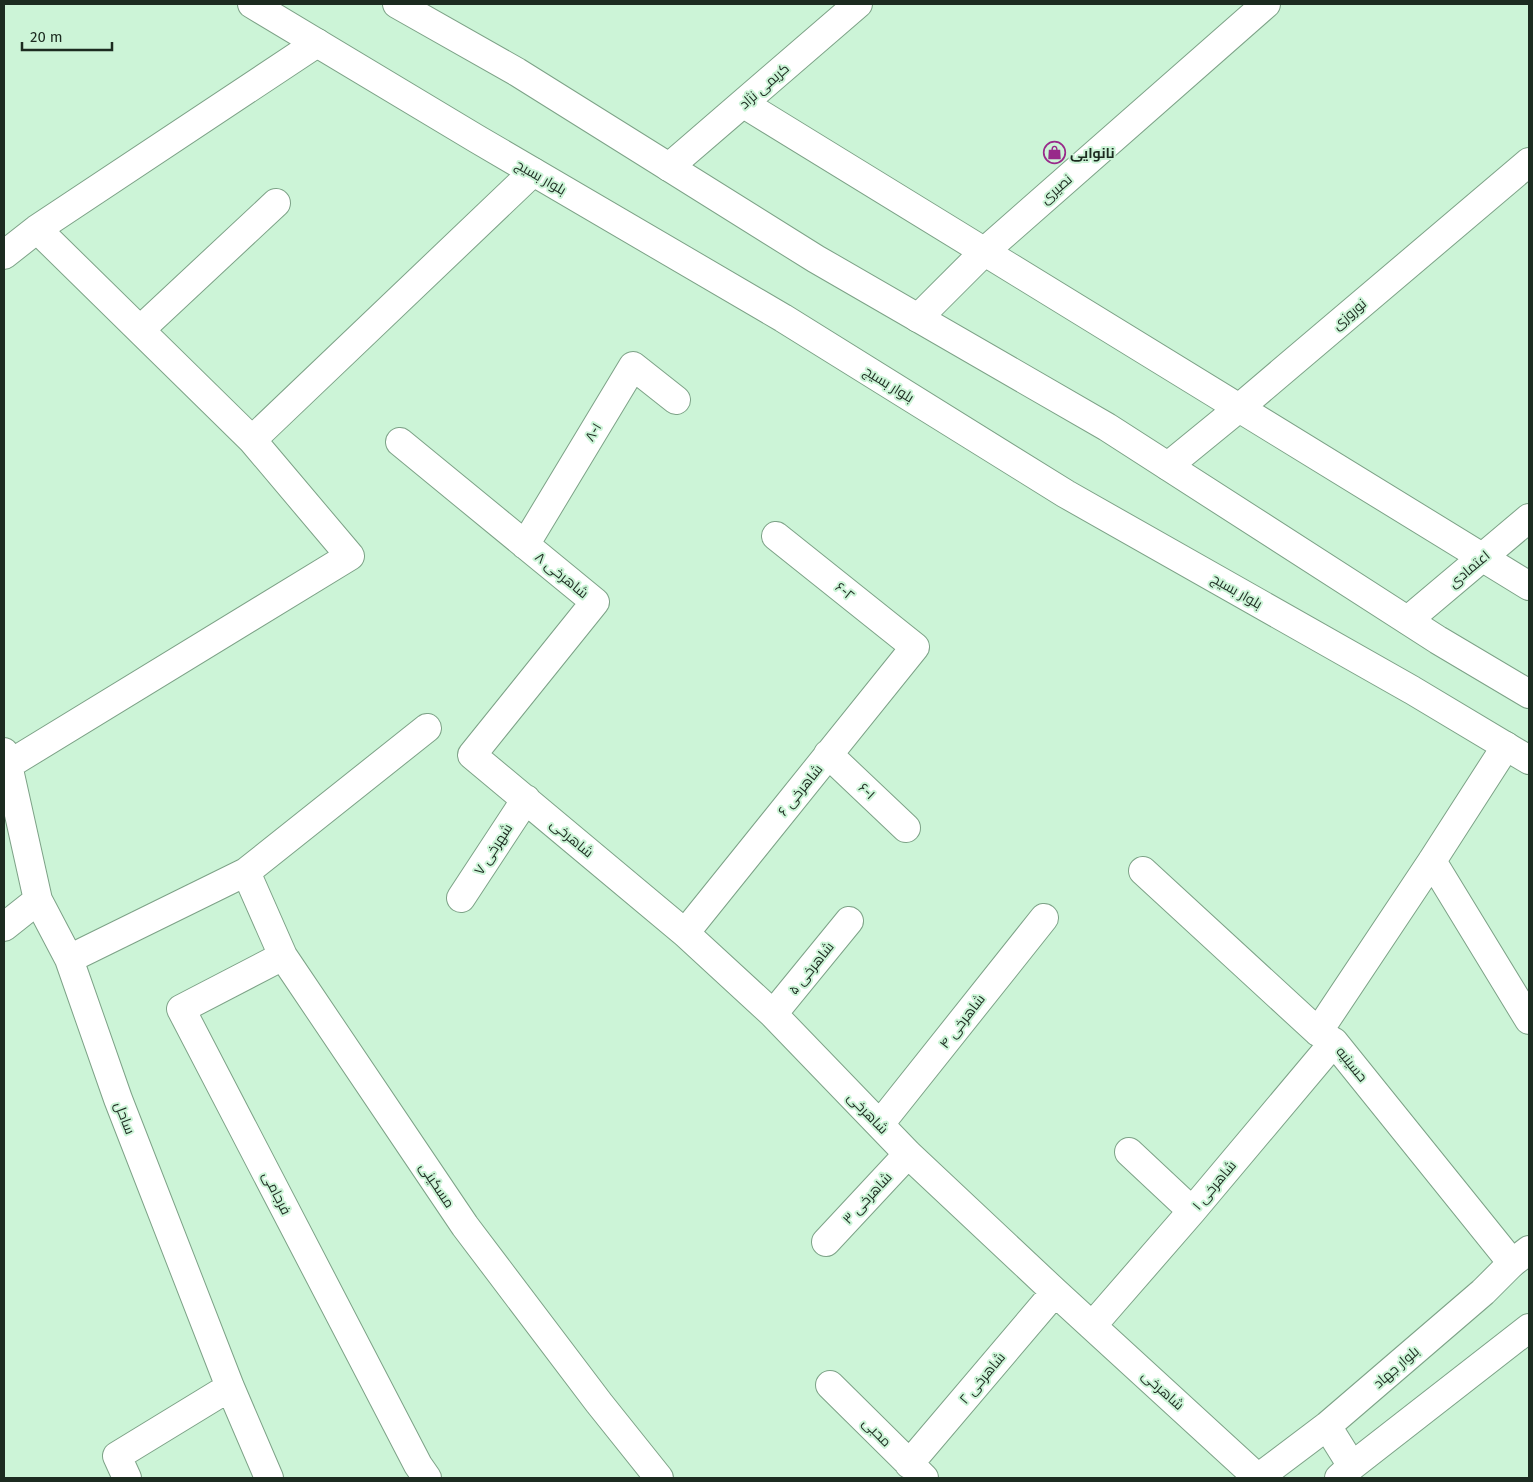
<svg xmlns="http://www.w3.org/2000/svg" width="1533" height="1482" viewBox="0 0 1533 1482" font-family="'Fira Sans',Cairo,sans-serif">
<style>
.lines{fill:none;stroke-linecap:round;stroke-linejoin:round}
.minor-casing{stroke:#7da287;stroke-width:30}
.major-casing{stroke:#7da287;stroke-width:30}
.minor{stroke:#fff;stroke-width:28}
.major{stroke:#fff;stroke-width:28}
.labels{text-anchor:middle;stroke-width:4;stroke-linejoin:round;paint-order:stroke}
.street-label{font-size:14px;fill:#1c2b20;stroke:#ccf4d7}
.poi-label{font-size:14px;font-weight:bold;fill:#1c2b20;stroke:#ccf4d7;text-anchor:start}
</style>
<rect width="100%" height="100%" fill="#ccf4d7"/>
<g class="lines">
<defs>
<path id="minor" d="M 744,104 L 1529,586
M 669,167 L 858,4
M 4,255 L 37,229 L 317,43
M 918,318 L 985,251 L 1266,4
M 140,330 L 276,203
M 252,440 L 533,172
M 400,442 L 595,602 L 472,755 L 685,933 L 773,1014 L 908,1154 L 1055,1292 L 1258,1478
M 1168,466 L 1239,408 L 1529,162
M 525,545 L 633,366 L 676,400
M 1408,620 L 1529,518
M 4,752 L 8,765 L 38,900 L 69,959 L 118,1099 L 230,1387 L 269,1478
M 828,754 L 906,828
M 8,765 L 350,556 L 252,440 L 37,229
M 1432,861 L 1529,1020
M 1143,871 L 1318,1032 L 1334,1042 L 1512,1263
M 246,872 L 283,956 L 465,1226 L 599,1403 L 659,1478
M 461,898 L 526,799
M 4,927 L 38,900
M 685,933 L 915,647 L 776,536
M 283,956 L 181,1009 L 418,1465 L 427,1478
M 69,959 L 246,872 L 427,728
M 773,1014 L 849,921
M 1318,1032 L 1432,861 L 1506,746
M 880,1124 L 1044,918
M 1129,1152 L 1192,1211
M 826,1242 L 908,1154
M 1092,1326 L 1192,1211 L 1334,1042
M 830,1385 L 924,1478
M 909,1464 L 1055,1292
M 127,1478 L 117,1456 L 230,1387"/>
<path id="major" d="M 252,4 L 477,139 L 783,318 L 1066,494 L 1412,690 L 1529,760
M 397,4 L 517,72 L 816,259 L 1107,427 L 1438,640 L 1529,694
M 1327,1426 L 1352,1466
M 1258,1478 L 1327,1426 L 1483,1292 L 1512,1263 L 1529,1250
M 1339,1478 L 1352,1466 L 1529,1328"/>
</defs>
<!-- minor casing -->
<use href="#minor" class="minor-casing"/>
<!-- major casing -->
<use href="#major" class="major-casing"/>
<!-- minor -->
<use href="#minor" class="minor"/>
<!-- major -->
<use href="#major" class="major"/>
</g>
<!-- icons -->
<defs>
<symbol id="shop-ring" viewBox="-11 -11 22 22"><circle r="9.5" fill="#ccf4d7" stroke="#982a8a" stroke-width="1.5"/><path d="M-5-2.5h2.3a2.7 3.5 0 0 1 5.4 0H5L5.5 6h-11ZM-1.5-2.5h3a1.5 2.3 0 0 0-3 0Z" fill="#982a8a"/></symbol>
</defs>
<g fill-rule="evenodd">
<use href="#shop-ring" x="1042" y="140" width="25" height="25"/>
</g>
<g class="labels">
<!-- street labels -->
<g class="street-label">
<text transform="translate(764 86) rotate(-41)" y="5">کریمی نژاد</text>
<text transform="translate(541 177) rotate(30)" y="5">بلوار بسیج</text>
<text transform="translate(1056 189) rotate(-41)" y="5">نصیری</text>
<text transform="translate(1349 314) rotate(-40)" y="5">نوروزی</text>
<text transform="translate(889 384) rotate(32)" y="5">بلوار بسیج</text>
<text transform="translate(593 432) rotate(-59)" y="5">۸-۱</text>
<text transform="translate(1469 569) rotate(-40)" y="5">اعتمادی</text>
<text transform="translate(562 575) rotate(39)" y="5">شاهرخی ۸</text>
<text transform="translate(845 591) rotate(39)" y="5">۶-۲</text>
<text transform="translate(1237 591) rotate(30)" y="5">بلوار بسیج</text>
<text transform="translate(800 790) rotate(-51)" y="5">شاهرخی ۶</text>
<text transform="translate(867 791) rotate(43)" y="5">۶-۱</text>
<text transform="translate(572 838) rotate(40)" y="5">شاهرخی</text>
<text transform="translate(493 849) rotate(-57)" y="5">شهرخی ۷</text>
<text transform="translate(811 968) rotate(-51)" y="5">شاهرخی ۵</text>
<text transform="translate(962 1021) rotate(-52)" y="5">شاهرخی ۴</text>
<text transform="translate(1352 1064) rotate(51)" y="5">حسینیه</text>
<text transform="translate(868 1113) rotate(46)" y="5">شاهرخی</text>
<text transform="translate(125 1118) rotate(69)" y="5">ساحل</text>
<text transform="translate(437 1185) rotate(56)" y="5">مسکینی</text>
<text transform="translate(1214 1185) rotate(-50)" y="5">شاهرخی ۱</text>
<text transform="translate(277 1193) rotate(63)" y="5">فرجامی</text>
<text transform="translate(867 1198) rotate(-47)" y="5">شاهرخی ۳</text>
<text transform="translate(1396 1367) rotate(-41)" y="5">بلوار جهاد</text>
<text transform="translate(982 1378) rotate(-50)" y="5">شاهرخی ۲</text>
<text transform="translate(1163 1390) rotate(42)" y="5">شاهرخی</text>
<text transform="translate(877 1432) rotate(45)" y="5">محبی</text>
</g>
<!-- poi labels -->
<g class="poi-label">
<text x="1070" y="158">نانوایی</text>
</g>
</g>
<!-- border -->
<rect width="1533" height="1482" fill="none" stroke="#1c2b20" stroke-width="10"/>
<!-- scale -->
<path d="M22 42v8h90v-8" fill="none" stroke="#1c2b20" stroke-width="2.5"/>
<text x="30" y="42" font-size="15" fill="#1c2b20" stroke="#ccf4d7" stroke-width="4" paint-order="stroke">20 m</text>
</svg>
